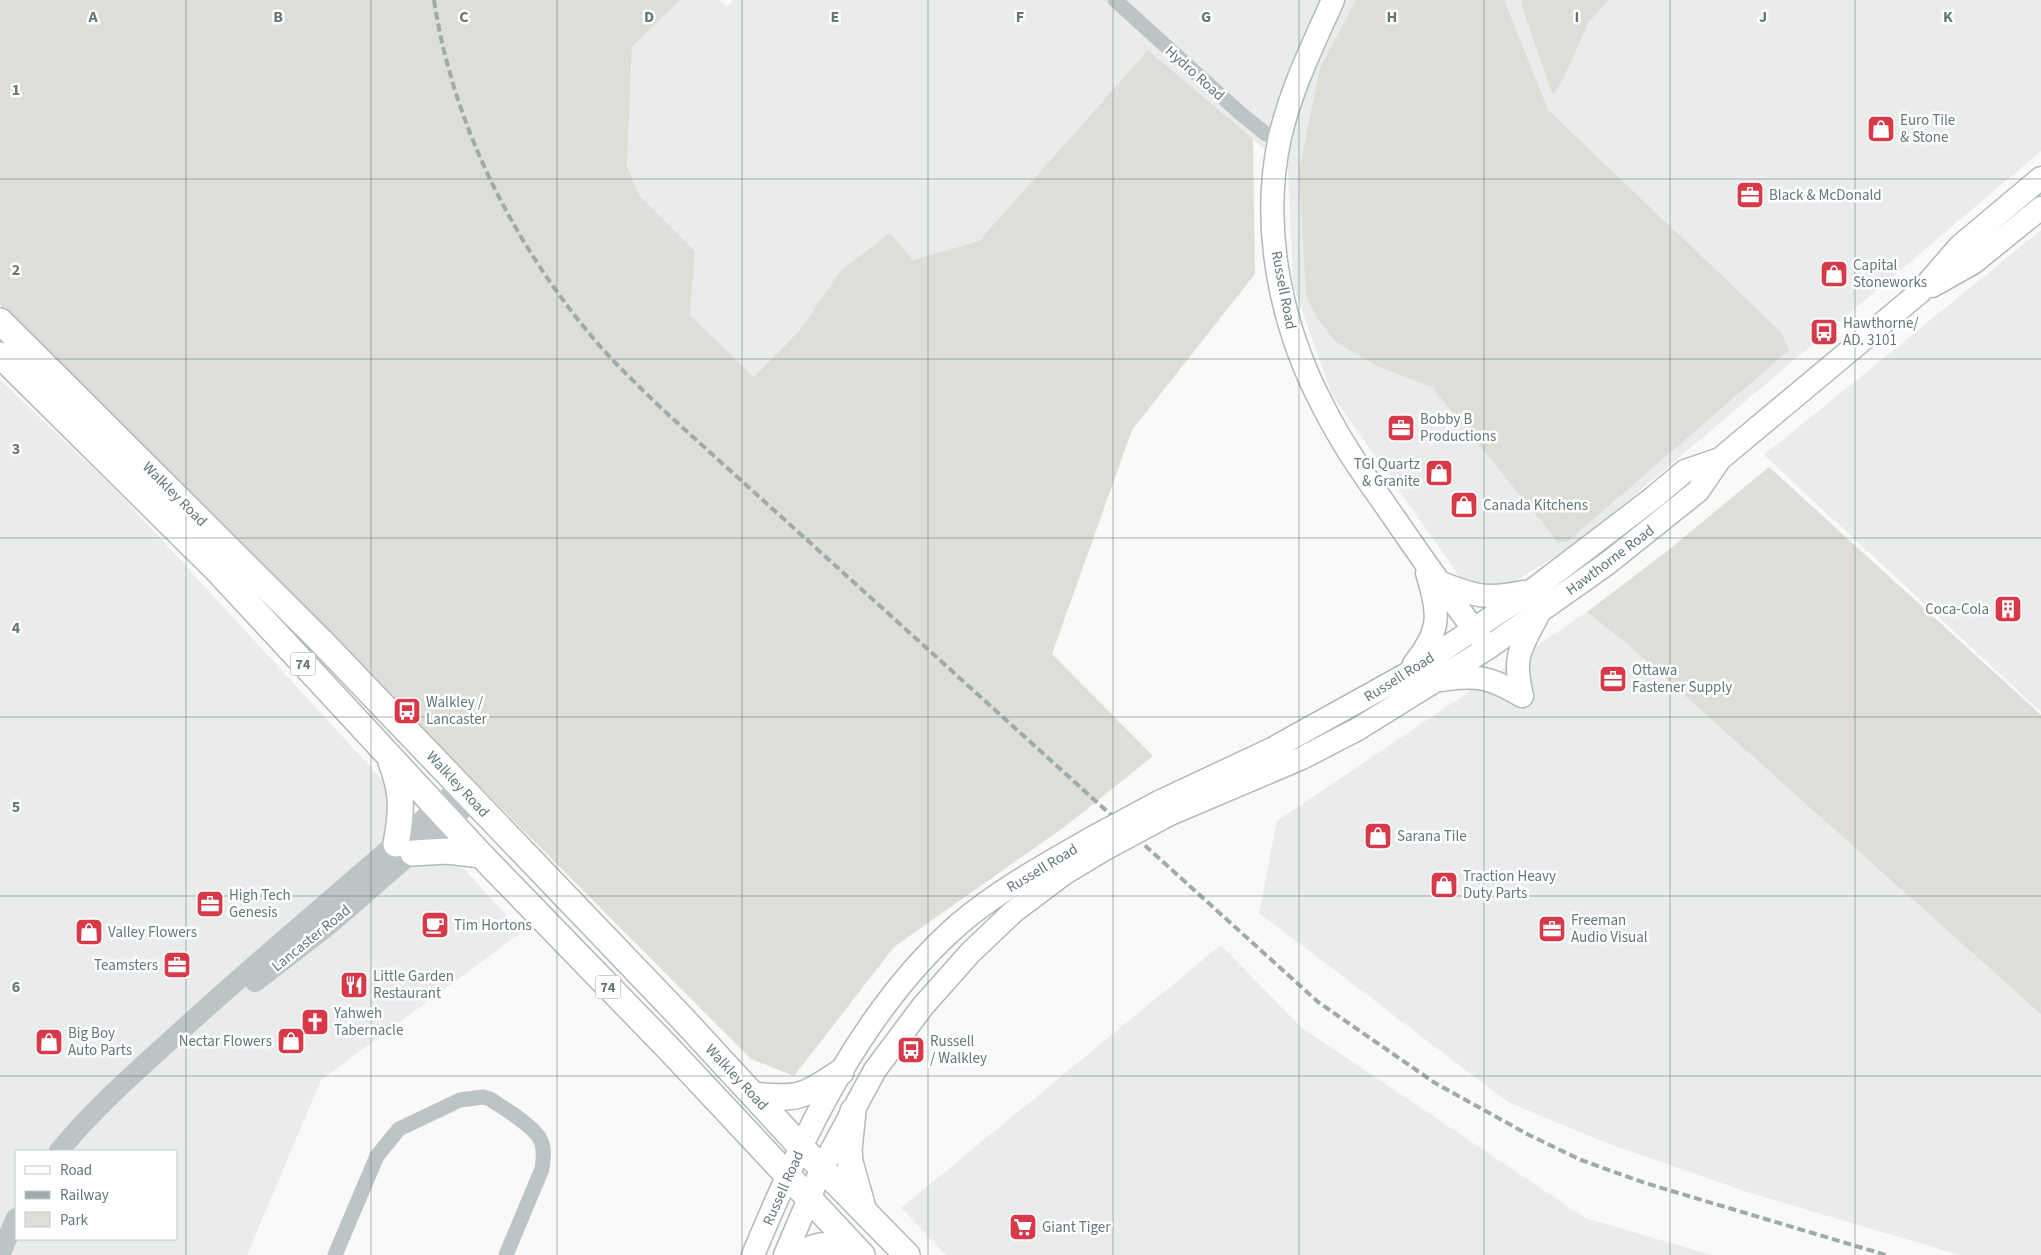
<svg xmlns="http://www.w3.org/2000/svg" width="2041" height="1255" viewBox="0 0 2041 1255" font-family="'Source Sans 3',sans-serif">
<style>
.built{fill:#eaebeb;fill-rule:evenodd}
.green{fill:#dcded7}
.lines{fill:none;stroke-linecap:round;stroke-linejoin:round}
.secondary-casing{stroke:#b1babb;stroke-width:25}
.primary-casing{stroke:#b2babb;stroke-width:28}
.minor{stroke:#bcc4c5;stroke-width:15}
.tertiary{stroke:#bcc4c5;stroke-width:20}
.secondary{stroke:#fff;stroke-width:22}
.primary{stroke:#fff;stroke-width:25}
.rail{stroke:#9faaab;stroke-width:4;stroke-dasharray:8 4;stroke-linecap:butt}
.secondary-bridge-casing{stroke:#b1babb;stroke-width:25;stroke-linecap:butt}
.secondary-bridge{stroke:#fff;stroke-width:22}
.grid{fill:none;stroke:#62787a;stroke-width:1;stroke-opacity:0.55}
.labels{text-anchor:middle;stroke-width:5;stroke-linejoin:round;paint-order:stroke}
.shield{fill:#fff;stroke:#91a0a2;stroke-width:1}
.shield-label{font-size:14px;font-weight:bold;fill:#62787a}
.street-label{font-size:15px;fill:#62787a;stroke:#fff}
.poi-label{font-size:15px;fill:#62787a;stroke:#fff;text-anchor:start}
.grid-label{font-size:16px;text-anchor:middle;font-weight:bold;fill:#62787a;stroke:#fff;stroke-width:5;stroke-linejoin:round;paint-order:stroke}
</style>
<rect width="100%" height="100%" fill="#f9f9f7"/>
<!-- built -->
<path class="built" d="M 680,0 L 718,0 L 727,6 L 733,0 L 2041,0 L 2041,151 L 1579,542 L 1507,586 L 1464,583 L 1332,395 L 1293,285 L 1288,169 L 1148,50 L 979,241 L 913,260 L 890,234 L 840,271 L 800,330 L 754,377 L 690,315 L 695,251 L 640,196 L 627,166 L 632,47 Z
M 2041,230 L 2041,712 L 1764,455 Z
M 0,380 L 116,490 L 522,932 L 321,1080 L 247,1255 L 0,1255 ZM 16,1151 L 176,1151 L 176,1239 L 16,1239 Z
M 1587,612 L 1626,643 L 2041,1012 L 2041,1255 L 1960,1255 L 1750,1193 L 1604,1142 L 1508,1102 L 1259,913 L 1277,821 Z
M 1221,945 L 1302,1028 L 1585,1218 L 1712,1255 L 946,1255 L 901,1208 Z"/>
<!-- green -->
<path class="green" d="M 0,0 L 680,0 L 632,47 L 627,166 L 640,196 L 695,251 L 690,315 L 754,377 L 800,330 L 840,271 L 890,233 L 913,260 L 979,241 L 1148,50 L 1253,139 L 1255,274 L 1132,430 L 1052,654 L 1153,756 L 1067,825 L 894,947 L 794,1076 L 751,1059 L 0,305 Z
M 1356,0 L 1504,0 L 1548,110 L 1781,332 L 1789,350 L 1568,541 L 1557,543 L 1555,538 L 1432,387 L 1377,366 L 1336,342 L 1316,317 L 1306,295 L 1299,170 L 1320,68 Z
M 1523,0 L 1609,0 L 1588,23 L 1564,77 L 1554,94 L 1551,91 L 1521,3 Z
M 1769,467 L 2041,715 L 2041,1014 L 1626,643 L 1587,612 L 1666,552 Z"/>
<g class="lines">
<defs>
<path id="secondary" d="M 1333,0 C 1313,45 1291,89 1280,137 C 1260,227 1281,328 1324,408 C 1344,448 1370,483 1395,519 C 1425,563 1456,606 1488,648
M 1932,286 L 1973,263 L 2041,208
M 1439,582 C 1474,596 1486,600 1523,592
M 1414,664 C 1442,629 1439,614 1427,573
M 1442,680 C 1477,674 1492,678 1522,696
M 1522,696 C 1513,657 1519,651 1537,617
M 1159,802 L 1272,749 L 1407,674 L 1534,589 L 1653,498 L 1685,471 L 1720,459
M 1168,815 L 1302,758 L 1358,729 L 1488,648 L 1608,563 L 1698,491 L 1720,459 L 1920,292 L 1960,246 L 2041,178
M 753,1255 C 803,1136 860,1011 959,924 C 999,890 1047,864 1092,838
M 785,1255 L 822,1168 L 875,1070 L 923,1006 L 970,953 L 1013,912 L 1065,873 L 1103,850"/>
<path id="primary" d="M 0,321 L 321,641 L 682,1018 L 801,1147 L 907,1255
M 0,355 L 217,570 L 481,855 L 671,1051 L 862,1255
M 391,762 C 403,793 402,812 396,844
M 413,853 L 447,851 L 481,855
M 753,1095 C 799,1100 803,1097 841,1072
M 853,1111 L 849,1150 L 850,1162 L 863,1208
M 800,1255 C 821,1240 837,1245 860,1253"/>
</defs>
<!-- secondary casing -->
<use href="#secondary" class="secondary-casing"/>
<!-- primary casing -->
<use href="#primary" class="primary-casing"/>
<!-- minor -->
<path class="minor" d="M 1115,0 L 1240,113 L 1266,134 L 1279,139
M 335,1255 L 377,1156 L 399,1129 L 460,1100 L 483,1097 L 490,1099 C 503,1108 535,1126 541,1141 C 545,1150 543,1160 542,1169 L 506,1255"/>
<!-- tertiary -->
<path class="tertiary" d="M 255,982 L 329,925 L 473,800
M 59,1151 C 96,1106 140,1068 183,1029 C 274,946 369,868 461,786
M 0,1255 L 16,1218"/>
<!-- secondary -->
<use href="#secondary" class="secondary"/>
<!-- primary -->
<use href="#primary" class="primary"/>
<!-- rail -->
<path class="rail" d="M 434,0 C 453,127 516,249 599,345 C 618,367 640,387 661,408 L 1318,1002 L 1435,1083 L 1529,1135 L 1581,1160 L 1645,1183 L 1886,1255"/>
<defs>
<path id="secondary-bridge" d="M 1092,838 L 1159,802
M 1103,850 L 1168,815"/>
</defs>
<!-- secondary-bridge casing -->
<use href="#secondary-bridge" class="secondary-bridge-casing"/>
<!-- secondary-bridge -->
<use href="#secondary-bridge" class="secondary-bridge"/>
</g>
<!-- grid -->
<path class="grid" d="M 186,0 L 186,1255M 371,0 L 371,1255M 557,0 L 557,1255M 742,0 L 742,1255M 928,0 L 928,1255M 1113,0 L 1113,1255M 1299,0 L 1299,1255M 1484,0 L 1484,1255M 1670,0 L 1670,1255M 1855,0 L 1855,1255M 0,179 L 2041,179M 0,359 L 2041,359M 0,538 L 2041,538M 0,717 L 2041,717M 0,896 L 2041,896M 0,1076 L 2041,1076"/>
<!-- icons -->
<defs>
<symbol id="shop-square" viewBox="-11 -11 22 22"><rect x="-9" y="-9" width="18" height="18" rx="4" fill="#d83949" stroke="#fff"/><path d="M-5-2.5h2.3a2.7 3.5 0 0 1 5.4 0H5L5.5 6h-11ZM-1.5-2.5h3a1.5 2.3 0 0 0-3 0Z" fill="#fff"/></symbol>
<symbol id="office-square" viewBox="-11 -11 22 22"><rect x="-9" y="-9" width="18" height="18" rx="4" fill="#d83949" stroke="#fff"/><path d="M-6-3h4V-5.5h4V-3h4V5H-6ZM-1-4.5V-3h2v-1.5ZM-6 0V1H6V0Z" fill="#fff"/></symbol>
<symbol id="bus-square" viewBox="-11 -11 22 22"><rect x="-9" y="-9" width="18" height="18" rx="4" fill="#d83949" stroke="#fff"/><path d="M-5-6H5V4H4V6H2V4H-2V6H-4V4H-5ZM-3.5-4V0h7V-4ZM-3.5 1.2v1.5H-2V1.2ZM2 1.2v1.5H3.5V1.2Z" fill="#fff"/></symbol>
<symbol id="building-square" viewBox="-11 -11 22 22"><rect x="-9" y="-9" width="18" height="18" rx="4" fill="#d83949" stroke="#fff"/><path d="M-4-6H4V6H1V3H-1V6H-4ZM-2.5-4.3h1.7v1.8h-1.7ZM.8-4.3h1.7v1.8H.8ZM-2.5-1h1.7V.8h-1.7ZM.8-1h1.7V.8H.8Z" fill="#fff"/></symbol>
<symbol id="cafe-square" viewBox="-11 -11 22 22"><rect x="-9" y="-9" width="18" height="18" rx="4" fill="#d83949" stroke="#fff"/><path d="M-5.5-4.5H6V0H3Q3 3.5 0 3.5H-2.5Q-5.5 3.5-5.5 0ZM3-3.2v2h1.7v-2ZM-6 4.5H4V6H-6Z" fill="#fff"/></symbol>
<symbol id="restaurant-square" viewBox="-11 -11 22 22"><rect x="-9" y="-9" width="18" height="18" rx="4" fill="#d83949" stroke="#fff"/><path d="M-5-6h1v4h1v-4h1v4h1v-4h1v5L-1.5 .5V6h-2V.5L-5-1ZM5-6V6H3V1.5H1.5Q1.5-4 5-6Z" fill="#fff"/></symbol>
<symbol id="church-square" viewBox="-11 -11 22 22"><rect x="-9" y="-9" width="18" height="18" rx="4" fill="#d83949" stroke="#fff"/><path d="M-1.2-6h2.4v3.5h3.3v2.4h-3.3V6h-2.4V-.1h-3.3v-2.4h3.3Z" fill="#fff"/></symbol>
<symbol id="supermarket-square" viewBox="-11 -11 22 22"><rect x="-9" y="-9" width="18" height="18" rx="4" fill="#d83949" stroke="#fff"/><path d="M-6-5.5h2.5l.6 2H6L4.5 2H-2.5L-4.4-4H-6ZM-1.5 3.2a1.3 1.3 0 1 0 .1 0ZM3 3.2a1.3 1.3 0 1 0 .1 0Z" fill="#fff"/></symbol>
</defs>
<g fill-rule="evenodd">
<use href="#shop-square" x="1865" y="113" width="32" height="32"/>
<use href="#office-square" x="1734" y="179" width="32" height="32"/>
<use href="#shop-square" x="1818" y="258" width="32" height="32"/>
<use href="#bus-square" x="1808" y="316" width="32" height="32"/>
<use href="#office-square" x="1385" y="412" width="32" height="32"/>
<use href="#shop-square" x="1423" y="457" width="32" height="32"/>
<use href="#shop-square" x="1448" y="489" width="32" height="32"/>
<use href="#building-square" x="1992" y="593" width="32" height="32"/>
<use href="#office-square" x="1597" y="663" width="32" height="32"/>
<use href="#bus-square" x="391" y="695" width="32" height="32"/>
<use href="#shop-square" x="1362" y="820" width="32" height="32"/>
<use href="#shop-square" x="1428" y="869" width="32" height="32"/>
<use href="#office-square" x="194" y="888" width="32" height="32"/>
<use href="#cafe-square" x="419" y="909" width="32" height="32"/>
<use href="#office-square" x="1536" y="913" width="32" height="32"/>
<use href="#shop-square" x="73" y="916" width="32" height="32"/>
<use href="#office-square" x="161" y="949" width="32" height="32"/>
<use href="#restaurant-square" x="338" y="969" width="32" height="32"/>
<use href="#church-square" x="299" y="1006" width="32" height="32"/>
<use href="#shop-square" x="275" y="1025" width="32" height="32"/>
<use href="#shop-square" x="33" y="1026" width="32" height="32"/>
<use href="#bus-square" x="895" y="1034" width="32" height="32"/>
<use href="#supermarket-square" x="1007" y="1211" width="32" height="32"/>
</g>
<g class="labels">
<!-- shield labels -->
<g class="shield">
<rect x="290.5" y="652.5" width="25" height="23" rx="4"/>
<rect x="595.5" y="975.5" width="25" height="23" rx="4"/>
</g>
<g class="shield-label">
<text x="303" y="669">74</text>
<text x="608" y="992">74</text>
</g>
<!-- street labels -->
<g class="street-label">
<text transform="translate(1195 73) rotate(42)" y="5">Hydro Road</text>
<text transform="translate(1284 290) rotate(79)" y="5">Russell Road</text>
<text transform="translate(175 494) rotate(45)" y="5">Walkley Road</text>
<text transform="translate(1610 560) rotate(-37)" y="5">Hawthorne Road</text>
<text transform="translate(1399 677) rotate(-32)" y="5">Russell Road</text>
<text transform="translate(458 784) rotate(47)" y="5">Walkley Road</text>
<text transform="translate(1042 868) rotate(-31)" y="5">Russell Road</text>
<text transform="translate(311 938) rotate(-39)" y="5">Lancaster Road</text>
<text transform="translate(737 1077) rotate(47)" y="5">Walkley Road</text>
<text transform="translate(783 1188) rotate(-66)" y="5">Russell Road</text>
</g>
<!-- poi labels -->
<g class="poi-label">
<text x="1900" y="125">Euro Tile<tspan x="1900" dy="17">&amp; Stone</tspan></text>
<text x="1769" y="200">Black &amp; McDonald</text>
<text x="1853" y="270">Capital<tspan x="1853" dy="17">Stoneworks</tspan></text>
<text x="1843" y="328">Hawthorne/<tspan x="1843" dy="17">AD. 3101</tspan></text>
<text x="1420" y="424">Bobby B<tspan x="1420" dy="17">Productions</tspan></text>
<text x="1420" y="469" text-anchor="end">TGI Quartz<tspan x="1420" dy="17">&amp; Granite</tspan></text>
<text x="1483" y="510">Canada Kitchens</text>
<text x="1989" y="614" text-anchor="end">Coca-Cola</text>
<text x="1632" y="675">Ottawa<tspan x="1632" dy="17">Fastener Supply</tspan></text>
<text x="426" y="707">Walkley /<tspan x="426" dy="17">Lancaster</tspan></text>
<text x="1397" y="841">Sarana Tile</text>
<text x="1463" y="881">Traction Heavy<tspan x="1463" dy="17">Duty Parts</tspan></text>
<text x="229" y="900">High Tech<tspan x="229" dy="17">Genesis</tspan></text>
<text x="1571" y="925">Freeman<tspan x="1571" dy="17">Audio Visual</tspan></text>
<text x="454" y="930">Tim Hortons</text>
<text x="108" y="937">Valley Flowers</text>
<text x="158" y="970" text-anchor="end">Teamsters</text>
<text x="373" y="981">Little Garden<tspan x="373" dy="17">Restaurant</tspan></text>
<text x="334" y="1018">Yahweh<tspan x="334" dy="17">Tabernacle</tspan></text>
<text x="68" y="1038">Big Boy<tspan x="68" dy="17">Auto Parts</tspan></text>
<text x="272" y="1046" text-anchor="end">Nectar Flowers</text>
<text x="930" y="1046">Russell<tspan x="930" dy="17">/ Walkley</tspan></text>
<text x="1042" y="1232">Giant Tiger</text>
</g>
</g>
<g class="grid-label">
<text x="93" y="22">A</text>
<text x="278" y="22">B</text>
<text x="464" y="22">C</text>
<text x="649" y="22">D</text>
<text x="835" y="22">E</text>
<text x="1020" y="22">F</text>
<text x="1206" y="22">G</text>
<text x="1392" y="22">H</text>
<text x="1577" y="22">I</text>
<text x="1763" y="22">J</text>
<text x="1948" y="22">K</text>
<text x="16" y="95">1</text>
<text x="16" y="275">2</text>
<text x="16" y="454">3</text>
<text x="16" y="633">4</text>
<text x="16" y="812">5</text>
<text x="16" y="992">6</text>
</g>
<!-- legend -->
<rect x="15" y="1150" width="162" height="90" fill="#ffffff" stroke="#c0c9ca"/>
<rect x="25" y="1166" width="25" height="8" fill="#ffffff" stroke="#c0c9ca"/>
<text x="60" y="1175" font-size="15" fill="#62787a">Road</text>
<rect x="25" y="1191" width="25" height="8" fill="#9faaab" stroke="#c0c9ca"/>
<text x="60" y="1200" font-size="15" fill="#62787a">Railway</text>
<rect x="25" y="1212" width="25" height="15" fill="#dcded7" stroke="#c0c9ca"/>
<text x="60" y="1225" font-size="15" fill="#62787a">Park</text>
</svg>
